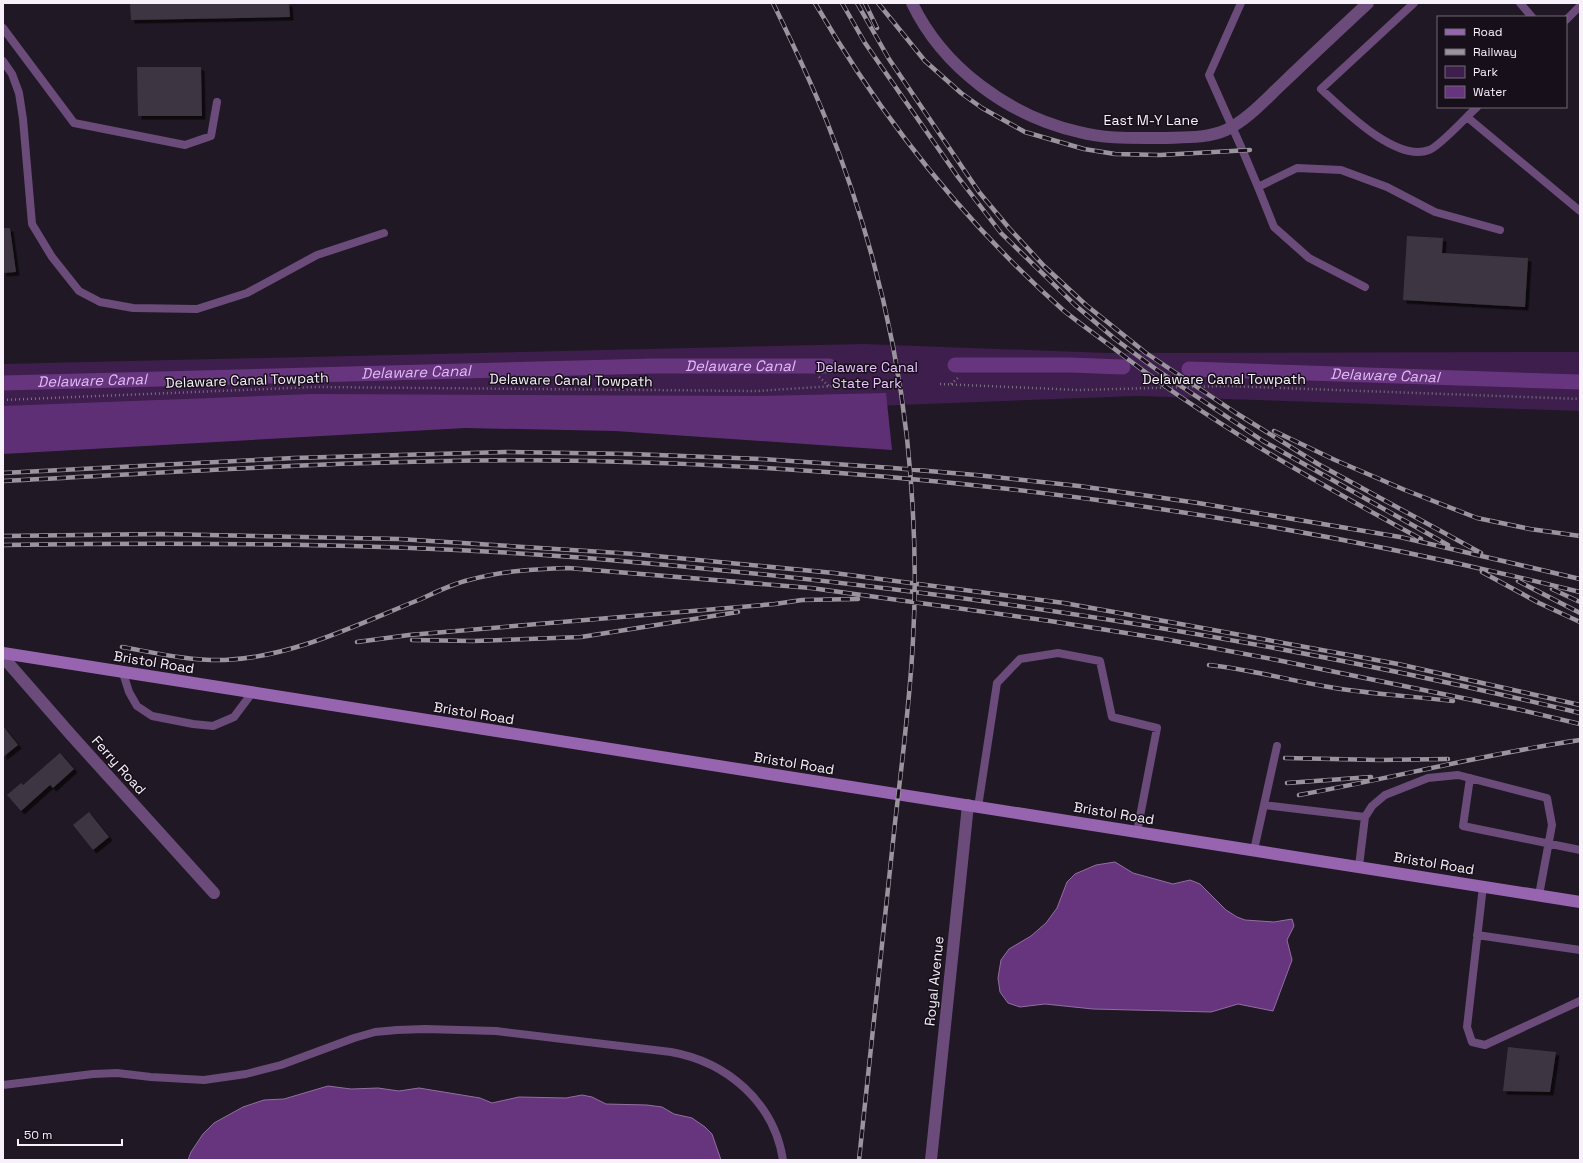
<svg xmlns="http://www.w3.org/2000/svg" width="1583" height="1163" viewBox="0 0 1583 1163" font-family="'Space Grotesk',sans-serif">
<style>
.green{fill:#3d1e4c}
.forest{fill:#5f2f76}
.water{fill:#66357d;stroke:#926ea2}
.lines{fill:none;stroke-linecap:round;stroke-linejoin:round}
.canal{stroke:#66357d;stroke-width:15}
.building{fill:#3e3542;filter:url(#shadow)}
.path{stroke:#7a747e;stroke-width:2.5;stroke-dasharray:1 3;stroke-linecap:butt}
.lane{stroke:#6a4b7a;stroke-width:8}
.street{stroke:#6a4b7a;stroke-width:12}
.secondary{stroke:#9764b0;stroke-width:12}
.rail-casing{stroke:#9a949e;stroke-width:4.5}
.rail{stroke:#170f1a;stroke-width:3;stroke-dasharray:9;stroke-linecap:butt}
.labels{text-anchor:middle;stroke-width:3;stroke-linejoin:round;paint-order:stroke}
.street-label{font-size:14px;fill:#f7f2fa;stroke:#170f1a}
.park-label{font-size:14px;fill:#eac2ff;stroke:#170f1a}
.water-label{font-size:15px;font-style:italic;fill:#e2baf6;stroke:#170f1a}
</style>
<defs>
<filter id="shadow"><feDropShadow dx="3.5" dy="3.5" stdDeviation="0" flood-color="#0009"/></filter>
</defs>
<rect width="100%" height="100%" fill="#201824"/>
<!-- green -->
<path class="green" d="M 864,344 L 1108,353 L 1580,352 L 1580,411 L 1138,396 L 874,406 L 3,407 L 3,364 Z"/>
<!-- forest -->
<path class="forest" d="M 886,393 L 892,450 L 615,431 L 465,428 L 3,454 L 3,406 L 312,394 L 757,396 Z"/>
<!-- water -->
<path class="water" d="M 1115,862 L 1133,873 L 1173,884 L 1190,880 L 1200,884 L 1226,910 L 1237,917 L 1245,920 L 1274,922 L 1292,919 L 1294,926 L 1287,940 L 1292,960 L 1273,1011 L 1238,1004 L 1211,1012 L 1093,1009 L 1045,1004 L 1020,1007 L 1008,1003 L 1000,992 L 998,978 L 1001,960 L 1009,949 L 1031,936 L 1046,923 L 1057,908 L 1067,882 L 1075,874 L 1096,865 Z
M 328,1086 L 351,1089 L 378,1088 L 399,1091 L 419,1088 L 480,1098 L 492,1103 L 519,1097 L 566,1098 L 582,1095 L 592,1097 L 606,1104 L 647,1105 L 662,1107 L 674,1114 L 692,1118 L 705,1127 L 712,1134 L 721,1160 L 188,1160 L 191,1152 L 203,1134 L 214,1123 L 243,1107 L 264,1100 L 284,1099 Z"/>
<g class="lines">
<!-- canal -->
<g class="canal">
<path d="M 955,365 L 1070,365 L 1123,367"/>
<path id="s1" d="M 1189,369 L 1580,382"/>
<path id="s2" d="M 3,383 L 653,366 L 829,366"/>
</g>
</g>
<!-- building -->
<path class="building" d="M 130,3 L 289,3 L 290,17 L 131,20 Z
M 137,67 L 201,67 L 202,116 L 138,116 Z
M 3,228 L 10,228 L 16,272 L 3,273 Z
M 1407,236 L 1443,238 L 1442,253 L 1528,258 L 1525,307 L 1403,300 Z
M 3,726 L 18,745 L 3,757 Z
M 60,753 L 74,769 L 53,788 L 50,785 L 21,811 L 7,795 L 21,783 L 23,785 Z
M 89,812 L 109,837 L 93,850 L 73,825 Z
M 1508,1047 L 1556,1052 L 1550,1092 L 1503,1091 Z"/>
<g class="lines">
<!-- path -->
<path class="path" d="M 819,377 L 829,386
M 940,384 L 1079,390 L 1227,386 L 1580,399
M 951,384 L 960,376
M 3,400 L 314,387 L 757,391 L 851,385"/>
<!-- lane -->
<path class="lane" d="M 1241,3 L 1209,75 L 1242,149 L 1258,187 L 1297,168 L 1341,170 L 1387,187 L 1435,212 L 1500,230
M 1414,3 L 1321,89 C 1343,109 1396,163 1429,150 C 1439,147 1467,116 1477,107
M 1520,3 L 1532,17
M 1566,20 L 1580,6
M 3,28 L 74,123 L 185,145 L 211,136 L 217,102
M 3,61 L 12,74 L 19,93 L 23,119 L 32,224 L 52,257 L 79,291 L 100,302 L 133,308 L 197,309 L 247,293 L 317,255 L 384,233
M 1467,117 L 1580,211
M 1258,187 L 1274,227 L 1309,258 L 1365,287
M 123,673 L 129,692 L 137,706 L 152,716 L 193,724 L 213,726 L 234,717 L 252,693
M 1470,778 L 1463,826 L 1580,850
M 1264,805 L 1365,817
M 978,807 L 997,683 L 1020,659 L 1058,653 L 1100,661 L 1112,717 L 1157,728 L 1137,832
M 1254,850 L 1277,746
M 1359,866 L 1365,817 L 1372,806 L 1385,795 L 1428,778 L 1458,775 L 1547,798 L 1552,825 L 1539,895
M 1483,886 L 1467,1027 L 1472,1042 L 1485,1045 L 1580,1001
M 1477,935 L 1580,950
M 3,1085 L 93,1074 L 117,1073 L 151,1077 L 204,1080 L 246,1074 L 281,1065 L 354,1038 L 375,1032 L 397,1030 L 425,1029 L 496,1031 L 671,1052 C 727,1062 774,1102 783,1160"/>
<!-- street -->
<path class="street" d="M 912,3 C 943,68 1009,116 1079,132 C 1105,139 1133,138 1160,138 C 1181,137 1206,139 1226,130 C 1247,120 1265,100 1282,84 C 1310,57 1339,30 1368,3
M 3,657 L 72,736 L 214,893
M 931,1160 L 968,805"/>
<!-- secondary -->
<path class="secondary" d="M 3,653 L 1580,902"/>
<defs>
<path id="rail" d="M 773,3 C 792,42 811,82 827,122 C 867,223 895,330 907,438 C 914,505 917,573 913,640 C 910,701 902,762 895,823 C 883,935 871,1048 859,1160
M 815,3 C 881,117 964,222 1063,310 C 1079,323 1096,335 1112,347 C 1208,422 1314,481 1421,539
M 842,3 L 865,43 L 958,177 L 1001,233 L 1075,305 L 1115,339 L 1157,370 L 1263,441 L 1448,545
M 857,3 L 889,59 L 979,192 L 1009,228 L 1044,266 L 1086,305 L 1146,353 L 1236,413 L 1318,464 L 1481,553
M 865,3 L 877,28
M 878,3 L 925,61 L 961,93 L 982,108 L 1025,132 L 1084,149 L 1115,154 L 1160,155 L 1250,150
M 1274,431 L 1335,460 L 1405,490 L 1477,518 L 1530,529 L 1580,536
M 3,473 L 294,458 L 506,452 L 631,454 L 761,459 L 893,468 L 976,475 L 1079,486 L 1198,503 L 1400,537 L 1580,579
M 3,481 C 200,471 396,457 593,461 C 925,468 1257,512 1580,592
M 3,536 L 161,534 L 399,539 L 635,554 L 834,573 L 1064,603 L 1175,623 L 1398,664 L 1580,705
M 3,545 C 197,542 392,543 586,558 C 921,585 1253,634 1580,713
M 1482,572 L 1539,603 L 1580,622
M 1518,581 L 1580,613
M 1552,589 L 1580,602
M 412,640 L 473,641 L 581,637 L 738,612
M 357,642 L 409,635 L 775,604 L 802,600 L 858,599
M 122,647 C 156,653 190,661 225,660 C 293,657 358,624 421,599 C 436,592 452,584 469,580 C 501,571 535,569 568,568 L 811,588 L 1050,621 L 1164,639 L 1277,660 L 1521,710 L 1580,724
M 1209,665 C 1247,669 1285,679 1323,686 C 1366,694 1410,696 1453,701
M 1285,758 L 1379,760 L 1448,759
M 1287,783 L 1371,777
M 1299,795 C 1393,778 1485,754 1580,740"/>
</defs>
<!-- rail casing -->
<use href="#rail" class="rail-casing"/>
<!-- rail -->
<use href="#rail" class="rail"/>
</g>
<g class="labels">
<!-- street labels -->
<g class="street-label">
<text x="1151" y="125">East M-Y Lane</text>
<text x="1224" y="384">Delaware Canal Towpath</text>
<text transform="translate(247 380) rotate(-2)" y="5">Delaware Canal Towpath</text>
<text transform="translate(571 380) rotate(1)" y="5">Delaware Canal Towpath</text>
<text transform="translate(154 662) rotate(9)" y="5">Bristol Road</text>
<text transform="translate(474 713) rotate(9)" y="5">Bristol Road</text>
<text transform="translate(794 763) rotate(9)" y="5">Bristol Road</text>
<text transform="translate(119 765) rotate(48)" y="5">Ferry Road</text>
<text transform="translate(1114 813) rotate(9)" y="5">Bristol Road</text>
<text transform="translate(1434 863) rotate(9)" y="5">Bristol Road</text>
<text transform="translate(934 981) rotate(-84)" y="5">Royal Avenue</text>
</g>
<!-- park labels -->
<g class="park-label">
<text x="867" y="372">Delaware Canal<tspan x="867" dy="16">State Park</tspan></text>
</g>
<!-- water labels -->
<g class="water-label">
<text dy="5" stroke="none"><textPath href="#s2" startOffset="737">Delaware Canal</textPath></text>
<text dy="5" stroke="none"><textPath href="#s2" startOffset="413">Delaware Canal</textPath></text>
<text dy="5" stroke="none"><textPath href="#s1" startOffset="196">Delaware Canal</textPath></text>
<text dy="5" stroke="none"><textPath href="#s2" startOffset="89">Delaware Canal</textPath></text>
</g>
</g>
<!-- border -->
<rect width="1583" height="1163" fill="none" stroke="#f7f2fa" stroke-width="8"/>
<!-- legend -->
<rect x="1437" y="16" width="130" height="92" fill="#170f1a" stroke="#716a74"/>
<rect x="1445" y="29" width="20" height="6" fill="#9764b0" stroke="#716a74"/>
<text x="1473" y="36" font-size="12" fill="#f7f2fa">Road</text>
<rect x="1445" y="49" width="20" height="6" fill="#9a949e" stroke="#716a74"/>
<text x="1473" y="56" font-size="12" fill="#f7f2fa">Railway</text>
<rect x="1445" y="66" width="20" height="12" fill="#3d1e4c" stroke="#716a74"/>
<text x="1473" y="76" font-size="12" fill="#f7f2fa">Park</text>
<rect x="1445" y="86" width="20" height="12" fill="#66357d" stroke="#716a74"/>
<text x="1473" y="96" font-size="12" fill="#f7f2fa">Water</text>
<!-- scale -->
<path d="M18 1139v6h104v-6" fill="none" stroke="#f7f2fa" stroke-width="2"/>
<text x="24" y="1139" font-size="12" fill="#f7f2fa" stroke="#170f1a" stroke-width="3" paint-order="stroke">50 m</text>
</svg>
